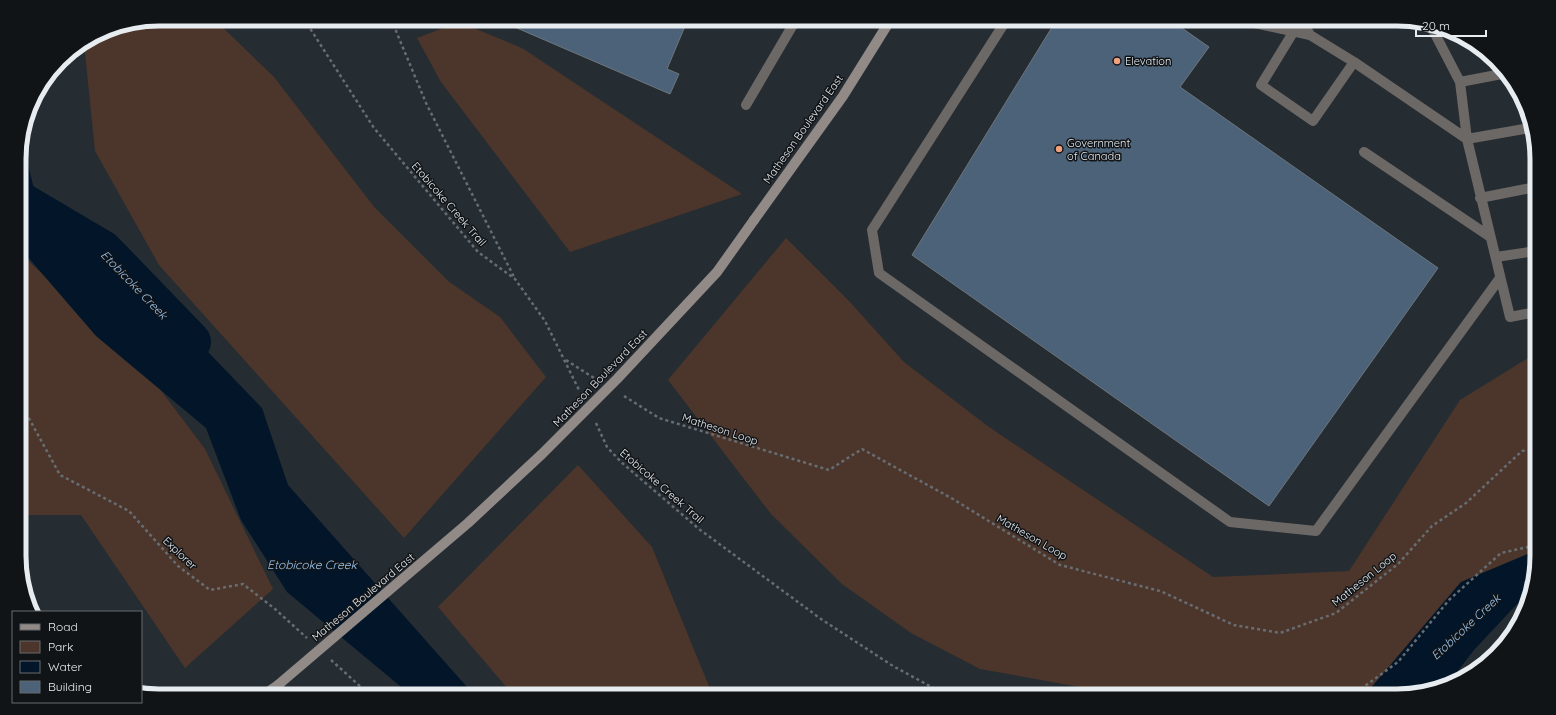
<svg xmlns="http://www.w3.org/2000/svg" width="1556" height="715" viewBox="0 0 1556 715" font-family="Quicksand,sans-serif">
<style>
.green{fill:#4c362b}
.water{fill:#031629}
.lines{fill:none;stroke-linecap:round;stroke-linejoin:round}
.river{stroke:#031629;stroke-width:42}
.building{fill:#4b6279;stroke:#6e767d}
.path{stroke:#676d72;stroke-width:2.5;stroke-dasharray:3 3;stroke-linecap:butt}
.lane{stroke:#6c6866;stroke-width:10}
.secondary{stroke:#918a87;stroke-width:10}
.secondary-bridge{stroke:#918a87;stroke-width:10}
.poi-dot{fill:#f1a17c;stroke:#111417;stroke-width:1.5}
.labels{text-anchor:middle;stroke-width:3;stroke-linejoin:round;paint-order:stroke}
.poi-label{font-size:11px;fill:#e7ecf0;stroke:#111417;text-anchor:start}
.street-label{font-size:11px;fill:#e7ecf0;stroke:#111417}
.water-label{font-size:12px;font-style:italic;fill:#9bc6f1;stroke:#111417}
.rim{fill:none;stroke:#e7ecf0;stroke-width:5}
</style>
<rect width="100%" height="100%" fill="#252c32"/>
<!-- green -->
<path class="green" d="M 159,19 L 214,19 L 274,77 L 375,208 L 448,281 L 500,317 L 546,377 L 404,538 L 159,265 L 95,151 L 84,43 L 105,30 Z
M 459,22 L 522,48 L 742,194 L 570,252 L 441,82 L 417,38 Z
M 786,238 L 850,302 L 904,362 L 989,427 L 1213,577 L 1349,571 L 1460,400 L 1536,353 L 1537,550 L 1461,582 L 1364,696 L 1147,696 L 1102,691 L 980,669 L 911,633 L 842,584 L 771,514 L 668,380 Z
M 20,253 L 147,372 L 205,449 L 273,589 L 185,668 L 81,515 L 20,515 Z
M 578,465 L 652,547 L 713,696 L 514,696 L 438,607 Z"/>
<!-- water -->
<path class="water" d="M 22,139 L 37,202 L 55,230 L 182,325 L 262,408 L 288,485 L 475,696 L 412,696 L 287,592 L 241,520 L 206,428 L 96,336 L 20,248 L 19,149 Z
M 1537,550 L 1529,599 L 1518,603 L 1474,650 L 1450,681 L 1406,696 L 1364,696 L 1461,582 Z"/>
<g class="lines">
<!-- river -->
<path class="river" d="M 19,202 L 102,251 L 190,342"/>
</g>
<!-- building -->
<path class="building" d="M 496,19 L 688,19 L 667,69 L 679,74 L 670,94 Z
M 1057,19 L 1169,19 L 1209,47 L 1180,87 L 1438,268 L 1269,506 L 912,255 Z"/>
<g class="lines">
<!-- path -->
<path class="path" d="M 304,19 L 374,128 L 478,252 L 515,279 L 545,321 L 580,392
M 391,19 L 426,103 L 515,279
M 566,360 L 594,378
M 624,396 L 659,418 L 829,470 L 862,449 L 953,499 L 1060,565 L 1160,591 L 1234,625 L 1280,633 L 1336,613 L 1398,564 L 1432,526 L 1466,503 L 1522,451 L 1537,449
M 20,402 L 60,475 L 129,511 L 178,566 L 210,590 L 243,584 L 275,609 L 307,638
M 596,423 L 607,447 L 621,462 L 699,529 L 821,619 L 893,666 L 948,696
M 331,660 L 371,696
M 1351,696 L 1398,662 L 1449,600 L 1501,553 L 1537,545"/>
<!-- lane -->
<path class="lane" d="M 1007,19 L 872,230 L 879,273 L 1230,522 L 1316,531 L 1500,278
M 1246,19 L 1250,22 L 1310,35 L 1354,62 L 1467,139 L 1530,128
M 1301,19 L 1310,35
M 1426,25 L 1433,30 L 1460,82
M 1294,31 L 1261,85 L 1313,121 L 1354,62
M 1507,73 L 1460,82 L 1467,139 L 1510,317 L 1536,312
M 746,105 L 794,23 L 792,19
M 1364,152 L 1489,236
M 1480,198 L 1536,187
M 1496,257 L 1536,251"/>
<!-- secondary -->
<path class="secondary" d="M 754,220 L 843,96 L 891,19
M 262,696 L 278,685"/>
<!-- secondary-bridge -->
<path class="secondary-bridge" d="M 278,685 L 468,523 L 542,454 L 617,379 L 717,272 L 754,220"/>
</g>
<!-- markers -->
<g class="poi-dot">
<circle cx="1117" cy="61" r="4"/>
<circle cx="1059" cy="149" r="4"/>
</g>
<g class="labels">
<!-- poi labels -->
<g class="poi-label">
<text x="1125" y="65">Elevation</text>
<text x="1067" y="147">Government<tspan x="1067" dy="13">of Canada</tspan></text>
</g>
<!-- street labels -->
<g class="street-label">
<text transform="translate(803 129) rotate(-55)" y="4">Matheson Boulevard East</text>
<text transform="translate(449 204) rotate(49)" y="4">Etobicoke Creek Trail</text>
<text transform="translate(600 378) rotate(-46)" y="4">Matheson Boulevard East</text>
<text transform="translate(720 429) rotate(18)" y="4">Matheson Loop</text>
<text transform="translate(662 486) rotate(41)" y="4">Etobicoke Creek Trail</text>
<text transform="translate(1032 537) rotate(30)" y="4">Matheson Loop</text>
<text transform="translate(180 553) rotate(44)" y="4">Explorer</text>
<text transform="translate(1364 579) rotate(-39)" y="4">Matheson Loop</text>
<text transform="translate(363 597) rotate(-40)" y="4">Matheson Boulevard East</text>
</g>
<!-- water labels -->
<g class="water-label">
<text transform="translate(134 285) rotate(46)" y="4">Etobicoke Creek</text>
<text x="312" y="569">Etobicoke Creek</text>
<text transform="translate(1466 627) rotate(-43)" y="4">Etobicoke Creek</text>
</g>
</g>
<!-- crop -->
<path d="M0 0H1556V715H0ZM159 26H1397A133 133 0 0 1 1530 159V556A133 133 0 0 1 1397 689H159A133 133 0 0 1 26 556V159A133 133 0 0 1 159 26Z" fill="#111417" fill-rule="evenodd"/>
<path class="rim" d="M159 26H1397A133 133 0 0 1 1530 159V556A133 133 0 0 1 1397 689H159A133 133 0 0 1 26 556V159A133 133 0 0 1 159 26Z"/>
<!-- legend -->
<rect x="12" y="611" width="130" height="92" fill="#111417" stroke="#676a6e"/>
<rect x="20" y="624" width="20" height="6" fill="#918a87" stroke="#676a6e"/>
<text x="48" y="631" font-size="12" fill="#e7ecf0">Road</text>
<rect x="20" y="641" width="20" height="12" fill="#4c362b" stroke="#676a6e"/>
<text x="48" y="651" font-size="12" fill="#e7ecf0">Park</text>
<rect x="20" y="661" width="20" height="12" fill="#031629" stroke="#676a6e"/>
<text x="48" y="671" font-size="12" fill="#e7ecf0">Water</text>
<rect x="20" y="681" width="20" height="12" fill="#4b6279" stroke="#676a6e"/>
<text x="48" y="691" font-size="12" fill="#e7ecf0">Building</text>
<!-- scale -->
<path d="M1416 30v6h70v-6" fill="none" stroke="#e7ecf0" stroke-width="2"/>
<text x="1422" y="30" font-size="12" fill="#e7ecf0" stroke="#111417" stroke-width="3" paint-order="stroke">20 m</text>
</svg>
